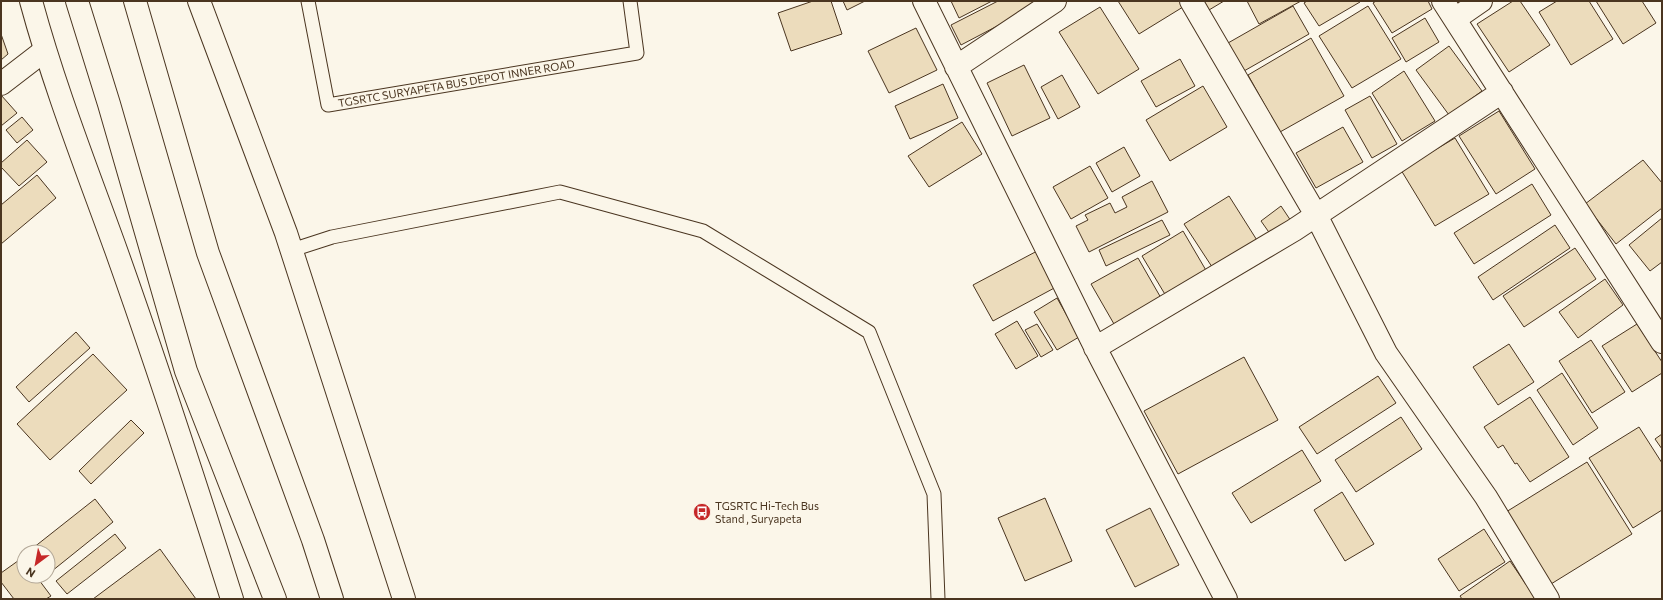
<svg xmlns="http://www.w3.org/2000/svg" width="1663" height="600" viewBox="0 0 1663 600" font-family="Commissioner,sans-serif">
<style>
.building{fill:#ecdcbc;stroke:#4a3520}
.lines{fill:none;stroke-linecap:round;stroke-linejoin:round}
.service-casing{stroke:#4a3520;stroke-width:15}
.minor-casing{stroke:#4a3520;stroke-width:24}
.primary-casing{stroke:#4a3520;stroke-width:24}
.trunk-casing{stroke:#4a3520;stroke-width:24}
.service{stroke:#fbf6e9;stroke-width:13}
.minor{stroke:#fbf6e9;stroke-width:22}
.primary{stroke:#fbf6e9;stroke-width:22}
.trunk{stroke:#fbf6e9;stroke-width:22}
.labels{text-anchor:middle;stroke-width:3;stroke-linejoin:round;paint-order:stroke}
.street-label{font-size:11px;fill:#4a3520;stroke:#fbf6e9}
.poi-label{font-size:11px;fill:#4a3520;stroke:#fbf6e9;text-anchor:start}
</style>
<rect width="100%" height="100%" fill="#fbf6e9"/>
<!-- building -->
<path class="building" d="M 813,1 L 831,1 L 842,34 L 791,51 L 778,13 Z
M 843,1 L 865,1 L 847,10 Z
M 951,1 L 992,1 L 959,18 Z
M 998,1 L 1040,1 L 1041,3 L 961,45 L 951,25 Z
M 1118,1 L 1180,1 L 1183,7 L 1139,34 Z
M 1197,1 L 1224,1 L 1204,13 Z
M 1247,1 L 1301,1 L 1259,24 Z
M 1307,1 L 1359,1 L 1360,2 L 1319,26 L 1304,3 Z
M 1376,1 L 1428,1 L 1432,9 L 1392,33 L 1373,3 Z
M 1513,1 L 1520,1 L 1550,45 L 1509,72 L 1477,24 Z
M 1557,1 L 1589,1 L 1613,39 L 1571,65 L 1539,12 Z
M 1596,1 L 1642,1 L 1656,23 L 1623,44 Z
M 1293,6 L 1309,34 L 1244,71 L 1228,43 Z
M 1368,6 L 1401,59 L 1352,88 L 1319,36 Z
M 1100,7 L 1139,69 L 1098,94 L 1059,32 Z
M 1425,18 L 1439,42 L 1406,62 L 1392,38 Z
M 916,28 L 937,70 L 889,93 L 868,51 Z
M 1,34 L 8,54 L 1,60 Z
M 1311,38 L 1344,96 L 1280,132 L 1248,75 Z
M 1449,46 L 1482,91 L 1449,115 L 1416,70 Z
M 1180,59 L 1195,86 L 1156,107 L 1141,81 Z
M 1024,65 L 1050,118 L 1012,136 L 987,83 Z
M 1404,71 L 1435,121 L 1402,141 L 1372,93 Z
M 1062,75 L 1080,107 L 1058,119 L 1041,87 Z
M 943,84 L 958,118 L 910,139 L 895,106 Z
M 1203,86 L 1227,127 L 1170,161 L 1146,120 Z
M 1,95 L 17,113 L 1,126 Z
M 1370,96 L 1397,144 L 1372,158 L 1345,110 Z
M 1499,111 L 1535,169 L 1496,194 L 1459,136 Z
M 22,117 L 33,130 L 17,143 L 6,130 Z
M 962,122 L 982,154 L 929,187 L 908,156 Z
M 1343,127 L 1363,162 L 1316,188 L 1296,153 Z
M 1455,138 L 1489,194 L 1435,226 L 1401,170 Z
M 27,140 L 47,162 L 19,186 L 1,167 L 1,163 Z
M 1124,147 L 1140,176 L 1112,192 L 1096,163 Z
M 1643,160 L 1662,183 L 1662,208 L 1616,244 L 1585,204 Z
M 1090,166 L 1108,198 L 1071,219 L 1053,187 Z
M 37,175 L 56,198 L 1,244 L 1,205 Z
M 1152,181 L 1168,212 L 1089,252 L 1076,226 L 1088,220 L 1085,215 L 1110,203 L 1115,213 L 1127,207 L 1122,197 Z
M 1532,184 L 1551,215 L 1474,264 L 1454,233 Z
M 1229,196 L 1260,245 L 1216,273 L 1184,224 Z
M 1281,206 L 1293,224 L 1273,238 L 1261,221 Z
M 1662,218 L 1662,262 L 1650,271 L 1629,245 Z
M 1162,220 L 1170,235 L 1106,266 L 1099,250 Z
M 1555,225 L 1570,248 L 1493,300 L 1478,277 Z
M 1183,231 L 1207,272 L 1166,296 L 1142,256 Z
M 1575,248 L 1596,279 L 1524,327 L 1503,296 Z
M 1039,250 L 1058,286 L 993,321 L 973,285 Z
M 1138,258 L 1161,298 L 1114,324 L 1091,284 Z
M 1605,279 L 1623,305 L 1578,338 L 1559,312 Z
M 1057,298 L 1079,337 L 1057,350 L 1034,312 Z
M 1017,321 L 1038,356 L 1016,369 L 995,334 Z
M 1037,324 L 1053,350 L 1041,357 L 1025,330 Z
M 1637,324 L 1662,362 L 1662,373 L 1632,392 L 1602,346 Z
M 76,332 L 90,348 L 29,402 L 16,387 Z
M 1591,340 L 1625,392 L 1592,413 L 1559,361 Z
M 1509,344 L 1534,382 L 1498,405 L 1473,367 Z
M 93,354 L 127,390 L 50,460 L 17,424 Z
M 1244,357 L 1278,420 L 1178,474 L 1144,411 Z
M 1562,373 L 1598,428 L 1573,445 L 1537,390 Z
M 1378,376 L 1396,403 L 1317,454 L 1299,427 Z
M 1530,397 L 1569,457 L 1530,482 L 1517,463 L 1515,464 L 1503,445 L 1498,448 L 1484,427 Z
M 1401,417 L 1422,449 L 1356,492 L 1335,460 Z
M 131,420 L 144,433 L 91,484 L 79,471 Z
M 1639,427 L 1662,463 L 1662,510 L 1633,528 L 1589,458 Z
M 1662,434 L 1662,449 L 1655,439 Z
M 1302,450 L 1321,481 L 1251,523 L 1232,493 Z
M 1587,462 L 1632,534 L 1551,584 L 1506,512 Z
M 1342,492 L 1374,544 L 1345,561 L 1314,510 Z
M 1045,498 L 1072,561 L 1025,581 L 998,518 Z
M 95,499 L 113,522 L 52,571 L 48,566 L 48,552 L 37,552 L 33,548 Z
M 1150,508 L 1179,565 L 1135,587 L 1106,530 Z
M 1484,529 L 1505,562 L 1459,591 L 1438,559 Z
M 115,534 L 126,548 L 67,594 L 56,581 Z
M 160,549 L 196,599 L 93,599 Z
M 22,558 L 24,561 L 24,576 L 36,576 L 51,596 L 46,599 L 14,599 L 1,582 L 1,573 Z
M 1510,561 L 1536,599 L 1462,599 L 1460,596 Z"/>
<g class="lines">
<defs>
<g id="service">
<path id="s1" d="M 308,1 L 328,105 L 637,53 L 630,1"/>
<path d="M 292,250 L 332,237 L 560,192 L 703,231 L 869,332 L 934,494 L 938,599"/>
</g>
<path id="minor" d="M 924,1 L 1100,357 L 1226,599
M 1191,1 L 1316,215 L 1386,353 L 1486,497 L 1548,599
M 1443,1 L 1662,342
M 1455,19 L 1481,1
M 956,67 L 1055,1
M 1,84 L 44,51
M 1095,348 L 1294,230 L 1502,92"/>
<path id="primary" d="M 31,1 C 54,86 86,167 116,250 C 157,365 195,482 232,599
M 199,1 L 286,233 L 404,599"/>
<path id="trunk" d="M 77,1 L 109,104 L 186,371 L 275,599
M 135,1 L 208,253 L 313,540 L 332,599"/>
</defs>
<!-- service casing -->
<use href="#service" class="service-casing"/>
<!-- minor casing -->
<use href="#minor" class="minor-casing"/>
<!-- primary casing -->
<use href="#primary" class="primary-casing"/>
<!-- trunk casing -->
<use href="#trunk" class="trunk-casing"/>
<!-- service -->
<use href="#service" class="service"/>
<!-- minor -->
<use href="#minor" class="minor"/>
<!-- primary -->
<use href="#primary" class="primary"/>
<!-- trunk -->
<use href="#trunk" class="trunk"/>
</g>
<!-- icons -->
<defs>
<symbol id="bus-disc" viewBox="-11 -11 22 22"><circle r="9.5" fill="#c62828" stroke="#fbf6e9"/><path d="M-5-6H5V4H4V6H2V4H-2V6H-4V4H-5ZM-3.5-4V0h7V-4ZM-3.5 1.2v1.5H-2V1.2ZM2 1.2v1.5H3.5V1.2Z" fill="#fff"/></symbol>
</defs>
<g fill-rule="evenodd">
<use href="#bus-disc" x="692" y="502" width="20" height="20"/>
</g>
<g class="labels">
<!-- street labels -->
<g class="street-label">
<text dy="4" stroke="none"><textPath href="#s1" startOffset="236">TGSRTC SURYAPETA BUS DEPOT INNER ROAD</textPath></text>
</g>
<!-- poi labels -->
<g class="poi-label">
<text x="715" y="510">TGSRTC Hi-Tech Bus<tspan x="715" dy="13">Stand , Suryapeta</tspan></text>
</g>
</g>
<!-- border -->
<rect width="1663" height="600" fill="none" stroke="#4a3520" stroke-width="4"/>
<!-- north arrow -->
<g transform="translate(36 564) rotate(212)"><circle r="19" fill="#fbf6e9" stroke="#b4a999"/>
<path d="M0-3L7 15L0 10L-7 15Z" fill="#c62828"/>
<text y="-6" font-size="11" font-weight="bold" text-anchor="middle" fill="#4a3520">N</text>
</g>
</svg>
